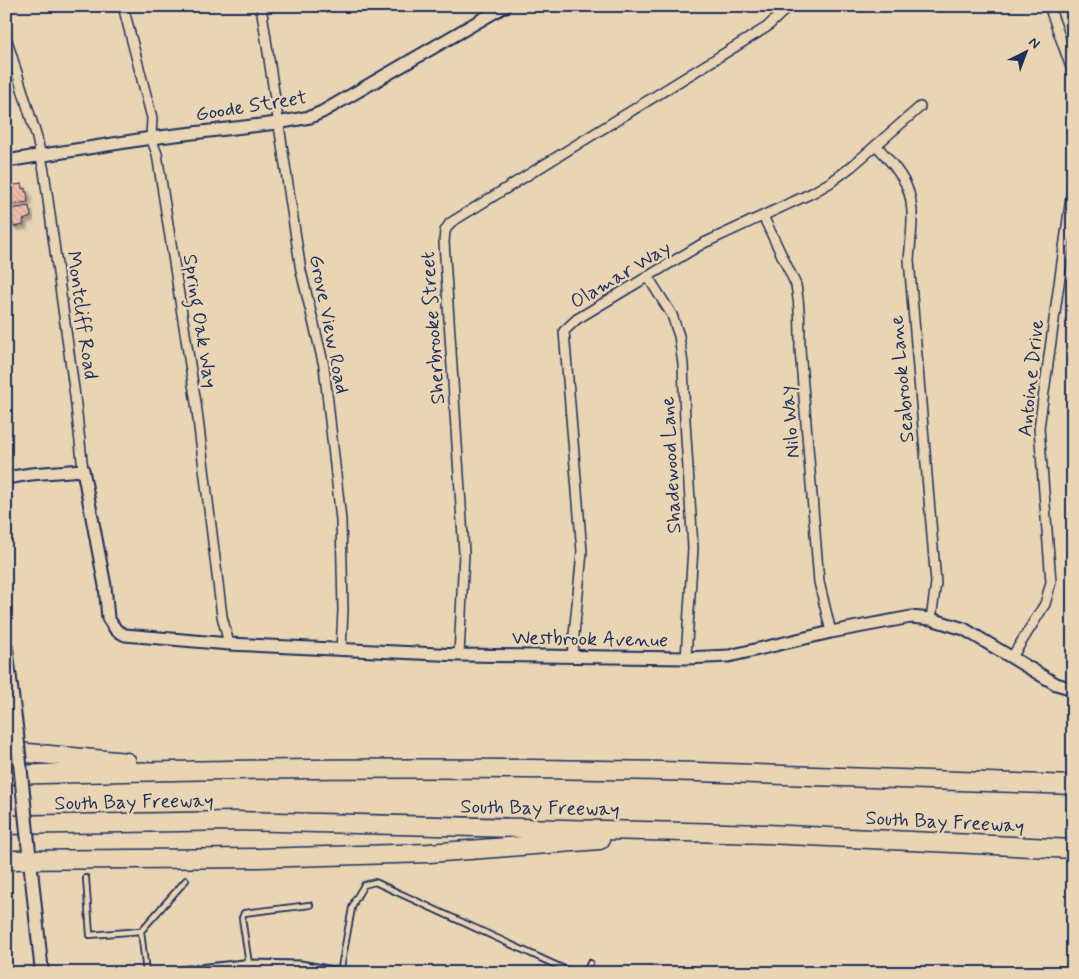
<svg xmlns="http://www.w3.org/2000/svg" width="1079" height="979" viewBox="0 0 1079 979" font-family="Mynerve,sans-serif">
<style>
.building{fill:url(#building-back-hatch);stroke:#1b2f5e;filter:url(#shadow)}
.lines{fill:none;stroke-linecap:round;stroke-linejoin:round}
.service-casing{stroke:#1b2f5e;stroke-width:8}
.minor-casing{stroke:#1b2f5e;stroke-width:12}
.tertiary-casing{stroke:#1b2f5e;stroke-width:15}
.secondary-casing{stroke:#1b2f5e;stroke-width:16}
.motorway-casing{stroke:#1b2f5e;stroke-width:21}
.service{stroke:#e9d4b3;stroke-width:4.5}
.minor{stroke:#e9d4b3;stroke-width:9}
.tertiary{stroke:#e9d4b3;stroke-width:11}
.secondary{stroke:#e9d4b3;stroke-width:12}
.motorway{stroke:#e9d4b3;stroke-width:18}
.secondary-bridge-casing{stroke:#1b2f5e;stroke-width:16;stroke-linecap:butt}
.secondary-bridge{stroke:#e9d4b3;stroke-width:12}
.labels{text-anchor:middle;stroke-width:5;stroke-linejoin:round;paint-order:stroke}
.street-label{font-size:20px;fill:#1b2f5e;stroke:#e9d4b3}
</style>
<defs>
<pattern id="building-back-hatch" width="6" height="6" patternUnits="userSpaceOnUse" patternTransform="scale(1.25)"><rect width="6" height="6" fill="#f2bca5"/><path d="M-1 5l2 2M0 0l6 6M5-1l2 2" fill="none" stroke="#cfa290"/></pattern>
<filter id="shadow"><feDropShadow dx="3.5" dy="3.5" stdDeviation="1" flood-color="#0004"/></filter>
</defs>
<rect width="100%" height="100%" fill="#e9d4b3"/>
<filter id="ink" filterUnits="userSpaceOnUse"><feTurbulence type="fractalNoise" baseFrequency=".02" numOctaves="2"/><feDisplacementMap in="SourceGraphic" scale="10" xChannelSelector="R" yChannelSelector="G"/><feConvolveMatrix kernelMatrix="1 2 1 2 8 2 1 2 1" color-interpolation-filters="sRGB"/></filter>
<g filter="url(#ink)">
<!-- building -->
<path class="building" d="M 22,184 L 22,189 L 25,188 L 25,192 L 27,192 L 28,202 L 6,205 L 6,186 Z
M 29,206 L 31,217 L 23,220 L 24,225 L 13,227 L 13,223 L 6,224 L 6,210 Z"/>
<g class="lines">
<defs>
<path id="service" d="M 86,878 L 90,935 L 141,931 L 146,973
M 141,931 L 186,880
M 249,964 L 242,918 L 244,913 L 310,905
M 340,973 L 352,908 L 355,900 L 364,885 L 375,882 L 573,973
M 586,973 L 590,963"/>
<path id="minor" d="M 123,6 L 152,118 L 151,138 L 157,154 L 196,403 L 222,616 L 229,644
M 261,6 L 301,271 L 324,366 L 341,520 L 343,611 L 341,650
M 1049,6 L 1073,73
M 6,37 L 37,138 L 44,171 L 75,396 L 83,470
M 876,145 C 885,155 894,165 901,176 C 918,200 911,232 909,260 L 936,583 L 931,619
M 763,216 L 796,285 C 800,307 800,327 800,349 L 819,582 L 831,632
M 648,277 L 672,315 L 679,336 L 683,364 L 685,421 L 693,548 L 686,658
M 459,655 L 464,553 L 444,242 L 445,231 L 450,223 L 767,27 L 789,6
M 572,656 L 582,552 L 564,331 L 577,319 L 702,244 L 812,193 L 831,182 L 851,167 L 920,107
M 1012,657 L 1045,604 L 1051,582 L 1039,428 L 1073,183"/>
<path id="tertiary" d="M 6,161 L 151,138 L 277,123 L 310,117 L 322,112 L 505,6
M 6,478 L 31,474 L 83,470 L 105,586 L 108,618 L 116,630 L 125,635 L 229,644 L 459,655 L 686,658 L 729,656 L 831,632 L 911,617 L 931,619 L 964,629 L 1056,684 L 1073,689
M 180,973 L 244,966 L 300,967 L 333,973"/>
<path id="secondary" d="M 6,648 L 17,734
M 28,842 L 42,973"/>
<path id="motorway" d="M 6,751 L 127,762
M 6,775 C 237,768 467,766 698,772 C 823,776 948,781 1073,785
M 6,825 L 234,821 L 767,834 L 1073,849
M 6,860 L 258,858 L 429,853 L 600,840"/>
</defs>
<!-- service casing -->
<use href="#service" class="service-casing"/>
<!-- minor casing -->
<use href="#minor" class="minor-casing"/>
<!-- tertiary casing -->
<use href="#tertiary" class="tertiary-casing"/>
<!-- secondary casing -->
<use href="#secondary" class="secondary-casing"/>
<!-- motorway casing -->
<use href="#motorway" class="motorway-casing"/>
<!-- service -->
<use href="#service" class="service"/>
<!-- minor -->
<use href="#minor" class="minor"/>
<!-- tertiary -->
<use href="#tertiary" class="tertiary"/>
<!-- secondary -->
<use href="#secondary" class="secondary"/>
<!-- motorway -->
<use href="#motorway" class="motorway"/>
<defs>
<path id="secondary-bridge" d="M 17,734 L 28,842"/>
</defs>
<!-- secondary-bridge casing -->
<use href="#secondary-bridge" class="secondary-bridge-casing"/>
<!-- secondary-bridge -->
<use href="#secondary-bridge" class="secondary-bridge"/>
</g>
</g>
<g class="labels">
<!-- street labels -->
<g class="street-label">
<text transform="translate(251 105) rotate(-9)" y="7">Goode Street</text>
<text transform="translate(620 274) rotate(-31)" y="7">Olamar Way</text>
<text transform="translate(83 315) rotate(82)" y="7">Montcliff Road</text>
<text transform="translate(201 321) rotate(81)" y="7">Spring Oak Way</text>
<text transform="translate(330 324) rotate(79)" y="7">Grove View Road</text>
<text transform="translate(432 328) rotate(-94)" y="7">Sherbrooke Street</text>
<text transform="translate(1030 378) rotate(-84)" y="7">Antoine Drive</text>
<text transform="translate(901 379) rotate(-95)" y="7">Seabrook Lane</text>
<text transform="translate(789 422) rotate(-95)" y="7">Nilo Way</text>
<text transform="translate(670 465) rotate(-93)" y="7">Shadewood Lane</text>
<text transform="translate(590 638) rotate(1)" y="7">Westbrook Avenue</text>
<text transform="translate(134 801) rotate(-1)" y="7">South Bay Freeway</text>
<text transform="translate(540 807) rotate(1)" y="7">South Bay Freeway</text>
<text transform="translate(945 821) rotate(3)" y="7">South Bay Freeway</text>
</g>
</g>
<!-- margin -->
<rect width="1079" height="979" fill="none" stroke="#e9d4b3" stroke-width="25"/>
<rect x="12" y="12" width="1054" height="954" fill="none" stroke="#1b2f5e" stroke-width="2" filter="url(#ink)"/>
<!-- north arrow -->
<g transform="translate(1026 52) rotate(42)" stroke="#e9d4b3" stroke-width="4" paint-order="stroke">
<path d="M0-4L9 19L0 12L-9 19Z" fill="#1b2f5e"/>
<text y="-8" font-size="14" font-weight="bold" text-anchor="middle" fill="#1b2f5e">N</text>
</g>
</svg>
